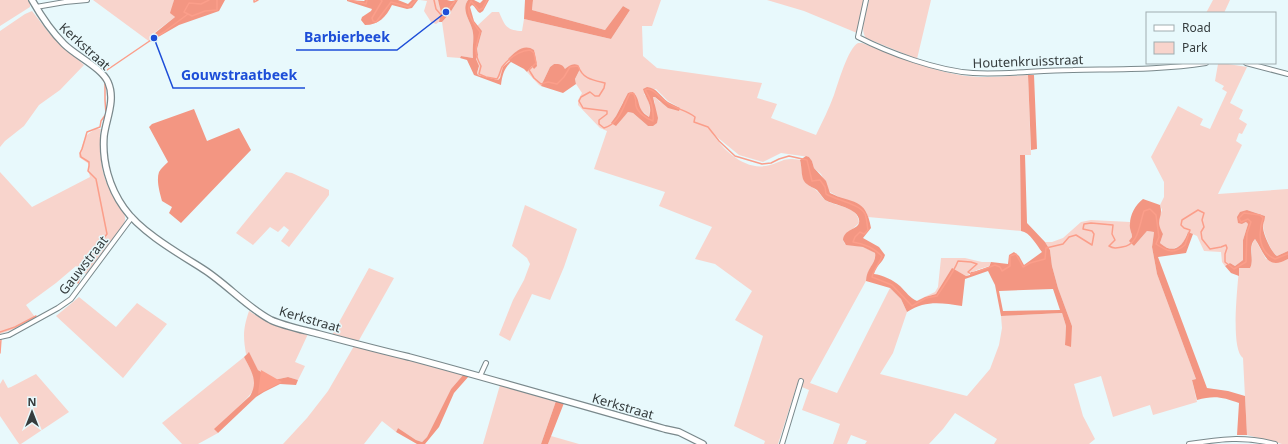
<svg xmlns="http://www.w3.org/2000/svg" width="1288" height="444" viewBox="0 0 1288 444" font-family="'Noto Sans',sans-serif">
<style>
.green{fill:#f8d4cc;fill-rule:evenodd}
.forest{fill:#f39682;fill-rule:evenodd}
.water{fill:#fb9e8a}
.lines{fill:none;stroke-linecap:round;stroke-linejoin:round}
.stream{stroke:#fb9e8a;stroke-width:1.5}
.street-casing{stroke:#7a898c;stroke-width:6}
.secondary-casing{stroke:#7a898c;stroke-width:8}
.street{stroke:#fff;stroke-width:4}
.secondary{stroke:#fff;stroke-width:5.5}
.labels{text-anchor:middle;stroke-width:3;stroke-linejoin:round;paint-order:stroke}
.street-label{font-size:13px;fill:#353c3d;stroke:#e8f9fc}
.leader{fill:none;stroke:#1d4ed8;stroke-width:1.5}
.callout-dot{fill:#1d4ed8;stroke:#e8f9fc;stroke-width:1.5}
.callout-label{font-size:14px;text-anchor:middle;font-weight:bold;fill:#1d4ed8;stroke:#e8f9fc;stroke-width:3;stroke-linejoin:round;paint-order:stroke}
</style>
<rect width="100%" height="100%" fill="#e8f9fc"/>
<!-- green -->
<path class="green" d="M 0,0 L 28,0 L 30,3 L 30,7 L 0,26 Z
M 93,0 L 174,0 L 171,13 L 175,17 L 150,36 L 153,40 L 150,42 Z
M 420,0 L 438,0 L 442,12 L 439,22 L 436,24 L 431,22 L 424,11 L 427,1 Z
M 458,0 L 468,0 C 460,11 472,22 473,33 C 474,41 472,50 473,58 L 461,56 L 460,58 L 447,57 L 442,22 L 450,13 Z
M 533,0 L 661,0 L 652,26 L 642,26 L 643,56 L 657,68 L 762,83 L 757,98 L 777,104 L 771,118 L 816,135 C 822,122 829,109 834,95 C 838,84 848,48 858,43 L 862,43 C 894,55 926,69 960,75 C 982,79 1005,76 1028,75 L 1031,155 L 1020,155 L 1021,231 L 868,217 L 866,212 L 830,192 L 821,174 L 814,168 L 812,161 L 809,157 L 781,153 L 763,162 L 739,155 L 712,133 C 724,151 746,172 770,165 C 784,161 784,157 800,160 C 802,167 801,176 805,182 C 807,186 814,187 817,191 C 820,193 822,198 825,200 C 836,207 859,206 859,223 L 844,237 L 843,240 L 845,244 L 864,247 L 875,253 C 877,263 866,269 866,281 L 810,383 L 837,393 L 890,288 L 901,299 L 907,312 L 893,353 L 880,374 L 967,396 L 990,369 L 999,345 L 1002,328 L 1001,316 L 1062,313 L 1066,326 L 1065,344 L 1072,326 L 1058,288 L 1052,266 L 1050,250 L 1045,242 L 1052,242 L 1063,238 L 1081,222 L 1091,220 L 1130,222 L 1130,227 L 1132,237 L 1130,241 L 1134,246 L 1147,231 L 1154,232 L 1152,247 L 1157,274 L 1196,379 L 1192,380 L 1197,402 L 1153,415 L 1150,405 L 1113,417 L 1101,376 L 1074,384 L 1083,416 L 1095,439 L 1089,444 L 994,444 L 997,439 L 955,413 L 943,429 L 929,444 L 865,444 L 867,441 L 851,435 L 847,444 L 833,444 L 840,424 L 802,410 L 809,390 L 797,385 L 778,444 L 764,444 L 765,441 L 734,426 L 763,336 L 735,320 L 752,291 L 715,264 L 695,259 L 712,227 L 659,206 L 665,192 L 594,169 L 607,131 L 600,128 L 578,105 L 578,100 L 582,93 L 576,84 L 575,79 L 580,69 L 565,69 L 554,64 L 550,67 L 541,86 L 539,85 L 527,72 L 532,66 L 517,51 L 508,59 L 510,61 L 498,80 L 478,75 L 477,73 L 479,68 L 475,59 L 478,55 L 477,49 L 482,31 L 477,26 L 492,12 L 499,12 C 505,26 506,30 522,31 L 524,19 L 611,39 L 630,10 L 623,6 L 605,30 L 532,10 ZM 656,89 L 668,101 L 680,108 L 660,102 L 655,97 L 653,97 L 655,103 L 648,126 L 633,113 L 628,112 L 624,116 L 612,122 L 616,116 L 623,102 L 638,102 L 639,108 L 649,117 C 651,110 650,100 644,94 Z
M 767,0 L 864,0 L 857,33 L 804,11 Z
M 869,0 L 931,0 L 917,59 L 866,38 C 859,29 867,11 869,0 Z
M 1213,0 L 1230,0 L 1224,13 L 1206,13 Z
M 32,11 L 49,33 L 84,65 L 60,90 L 39,105 L 24,126 L 5,141 L 0,147 L 0,31 L 25,14 Z
M 1218,64 L 1228,64 L 1247,67 L 1230,103 L 1243,110 L 1239,119 L 1247,124 L 1242,134 L 1239,133 L 1236,141 L 1242,145 L 1218,194 L 1288,189 L 1288,251 L 1277,256 C 1271,252 1264,234 1263,226 C 1263,223 1264,219 1265,216 L 1247,210 L 1242,224 L 1246,222 L 1248,224 L 1243,240 L 1243,260 L 1235,266 L 1230,263 L 1225,266 L 1222,262 L 1221,252 L 1204,251 L 1197,236 L 1188,232 C 1183,243 1184,245 1172,249 L 1165,247 L 1160,243 L 1163,234 L 1159,228 L 1158,220 L 1162,210 L 1160,205 L 1164,197 L 1164,182 L 1151,157 L 1178,106 L 1203,119 L 1200,125 L 1210,129 L 1227,92 L 1222,89 L 1224,86 L 1215,81 Z
M 95,129 L 101,129 L 100,133 C 101,155 99,171 111,191 C 116,201 129,212 124,224 L 86,274 L 76,266 L 56,283 L 26,305 L 35,317 L 14,329 L 0,334 L 0,172 L 32,207 L 90,177 L 88,169 L 89,164 L 79,157 C 79,154 85,137 87,135 C 89,133 93,131 95,129 Z
M 286,172 L 292,173 L 329,190 L 329,195 L 289,247 L 281,241 L 289,230 L 284,226 L 278,232 L 270,227 L 253,245 L 236,233 Z
M 525,205 L 577,229 L 564,267 L 550,300 L 532,294 L 510,341 L 499,335 L 513,300 L 524,280 L 530,264 L 527,258 L 512,246 Z
M 1255,239 L 1266,259 L 1284,261 L 1288,259 L 1288,444 L 1282,444 L 1247,435 L 1243,358 C 1230,349 1238,285 1239,268 L 1250,268 C 1255,259 1248,247 1255,239 Z
M 941,258 L 965,258 L 982,262 L 991,262 L 989,266 L 977,270 L 966,276 L 958,272 L 942,286 L 936,294 L 925,297 L 917,301 L 916,301 L 935,292 L 938,287 Z
M 369,268 L 394,278 L 358,342 L 332,335 Z
M 79,297 L 116,327 L 137,303 L 167,324 L 123,378 L 56,316 Z
M 249,311 C 269,324 284,329 308,334 L 295,362 L 305,366 L 298,380 L 288,377 L 274,380 L 258,370 L 249,353 L 246,354 C 243,336 243,329 249,311 Z
M 354,346 L 464,374 L 451,389 L 427,437 L 422,442 L 416,440 L 398,428 L 396,432 L 382,421 L 364,444 L 283,444 L 307,418 L 328,391 Z
M 244,357 C 248,365 255,375 255,386 C 254,395 223,420 215,429 L 218,433 L 198,444 L 182,444 L 162,423 Z
M 36,374 L 69,412 L 21,444 L 19,444 L 0,416 L 0,384 L 3,379 L 8,388 L 11,387 Z
M 500,385 L 556,401 L 541,444 L 483,444 Z
M 551,436 L 579,444 L 548,444 Z"/>
<!-- forest -->
<path class="forest" d="M 174,0 L 225,0 L 219,11 L 179,25 L 153,40 L 150,37 L 175,17 L 170,13 Z
M 347,0 L 364,1 L 365,0 L 398,0 L 408,4 L 412,0 L 418,0 L 412,8 L 407,9 L 392,5 C 386,17 379,25 365,25 L 361,20 L 362,17 L 371,11 L 372,9 L 347,1 Z
M 438,0 L 447,0 L 451,1 L 458,0 L 450,13 L 442,22 L 439,22 L 441,12 Z
M 468,0 L 474,0 L 480,3 L 483,0 L 489,0 L 483,11 L 480,13 C 476,11 476,7 472,5 L 470,7 L 474,21 L 482,31 L 477,49 L 478,55 L 476,59 L 479,66 L 477,73 L 478,75 L 498,80 L 500,78 L 503,67 L 510,61 L 508,59 C 515,52 524,43 534,50 L 537,66 L 534,69 L 532,66 L 527,72 L 524,69 L 511,62 C 504,68 502,76 501,85 L 474,75 L 467,60 L 460,58 L 461,56 L 473,58 C 472,49 474,41 473,33 C 472,22 460,11 468,0 Z
M 525,0 L 533,0 L 532,10 L 605,30 L 623,6 L 630,10 L 611,39 L 524,19 Z
M 554,64 C 560,64 562,64 565,69 C 569,66 572,63 578,65 L 580,69 L 575,79 L 576,84 L 563,93 L 541,86 L 550,67 Z
M 1028,75 L 1034,75 L 1037,149 L 1031,150 Z
M 647,87 C 657,88 660,96 668,102 C 672,104 676,106 680,108 L 679,111 L 668,108 L 655,97 L 653,97 L 658,118 L 657,123 L 653,126 L 648,126 L 633,113 L 628,112 L 616,126 L 611,123 L 616,116 L 628,93 L 633,92 C 642,101 635,108 649,117 C 653,104 646,100 643,89 Z
M 194,109 L 207,141 L 239,128 L 251,150 L 181,223 L 169,213 L 172,207 L 162,201 C 160,193 156,181 159,172 C 161,168 165,165 168,162 L 149,127 L 152,124 Z
M 1020,155 L 1025,155 L 1027,223 L 1045,242 L 1050,250 L 1052,266 L 1058,288 L 1072,326 L 1071,347 L 1065,345 L 1066,326 L 1062,313 L 1001,316 L 995,285 L 988,271 L 965,279 L 962,306 C 941,303 926,300 907,312 L 901,299 L 890,288 L 866,281 C 866,268 877,263 875,253 L 863,247 L 846,245 L 843,240 C 844,229 857,230 859,223 C 862,208 833,205 825,200 C 822,197 820,193 817,190 C 813,187 807,186 804,181 C 801,176 802,167 800,160 L 806,156 L 809,157 L 812,161 L 814,168 L 826,181 L 830,193 C 852,204 866,197 871,228 L 863,238 L 879,247 L 885,255 C 883,263 875,266 874,274 C 883,275 893,280 900,286 C 906,292 910,298 917,301 L 925,297 L 936,294 L 952,268 L 966,276 L 970,275 L 971,272 L 973,272 L 989,267 L 991,262 L 1008,264 L 1009,255 L 1014,252 L 1019,256 L 1024,265 L 1042,252 C 1037,246 1030,232 1021,231 ZM 1053,289 L 1060,310 L 1003,311 L 999,291 Z
M 1143,199 L 1160,205 C 1164,219 1154,218 1163,234 L 1160,243 C 1173,255 1183,247 1188,232 L 1193,234 L 1186,253 L 1158,257 L 1207,388 L 1228,391 L 1245,396 L 1247,435 L 1237,435 L 1239,403 C 1223,397 1214,395 1197,400 L 1192,380 L 1196,379 L 1157,274 L 1152,247 L 1154,232 L 1147,231 L 1134,246 L 1129,241 L 1132,237 C 1132,233 1129,229 1130,224 C 1130,215 1135,205 1143,199 Z
M 1247,210 L 1265,216 C 1265,219 1264,221 1263,225 C 1262,232 1271,252 1277,256 L 1288,251 L 1288,259 C 1266,271 1265,253 1255,239 C 1247,247 1255,259 1250,268 L 1239,268 L 1239,276 L 1231,273 L 1225,266 L 1230,263 L 1235,266 L 1243,260 L 1243,240 L 1248,224 L 1246,222 L 1242,224 L 1238,223 L 1237,217 L 1240,212 Z
M 249,352 L 258,370 L 274,380 L 288,377 L 298,380 L 296,385 L 280,384 L 264,392 L 256,397 L 218,433 L 214,429 L 250,396 C 259,381 251,371 244,357 Z
M 464,374 L 469,376 L 454,393 L 439,427 L 425,444 L 417,444 L 396,432 L 398,428 L 416,440 L 422,442 L 427,437 L 451,389 Z
M 556,401 L 564,403 L 548,444 L 541,444 Z"/>
<!-- water -->
<path class="water" d="M 261,370 L 282,382 L 258,394 Z"/>
<g class="lines">
<!-- stream -->
<path class="stream" d="M 209,0 L 201,4 L 189,3 L 184,12 L 192,16 L 205,11 L 217,10 L 217,0
M 254,0 L 254,2 L 258,0
M 350,0 L 366,4 L 367,0
M 381,0 L 382,1 L 372,18 L 373,21 L 376,22 L 391,2 L 409,7 L 416,0
M 434,0 L 436,9 L 442,16 L 456,0
M 487,0 L 483,8 L 479,10 L 471,1 C 464,11 474,24 480,32 C 476,47 473,52 481,66 L 479,74 L 486,77 L 497,79 C 500,75 500,71 502,67 C 509,58 519,51 530,50 L 534,53 L 536,63 L 529,70 L 534,78 L 541,84 L 548,82 L 557,84 L 564,77 L 570,67 L 578,66 C 583,79 592,80 605,83 L 604,88 L 599,96 L 595,96 L 590,92 L 581,97 L 579,101 L 583,108 L 607,111 L 607,114 L 599,120 L 599,124 L 604,128 C 620,123 623,107 630,93 L 634,94 C 636,99 636,101 636,106 C 638,113 647,119 653,121 C 654,109 652,100 645,90 L 648,89 C 656,90 659,98 666,102 C 675,109 687,110 695,117 L 694,122 L 708,127 L 719,141 L 735,156 L 762,164 L 771,163 L 779,159 L 789,156 L 807,160 L 812,181 L 820,180 L 825,187 L 826,194 C 836,200 860,204 865,214 C 867,219 867,225 868,230 L 864,234 L 860,232 L 855,237 L 853,242 C 866,244 873,248 882,256 C 879,265 874,268 872,277 L 892,285 L 912,306 L 926,298 L 937,296 C 944,285 954,272 958,261 L 971,262 L 977,264 L 968,272 L 971,274 L 995,265 L 1000,267 L 1002,271 L 1010,266 L 1010,256 L 1016,254 L 1023,267 L 1030,263 L 1045,259 L 1046,248 L 1063,244 L 1069,237 L 1076,235 L 1092,245 L 1094,234 L 1092,231 L 1083,229 L 1084,224 L 1091,223 L 1113,225 L 1112,234 L 1115,240 L 1109,246 C 1114,249 1117,248 1122,247 C 1139,245 1139,225 1144,211 L 1150,209 L 1156,215 L 1159,237 L 1156,244 C 1168,252 1174,254 1185,245 L 1190,230 L 1184,228 L 1181,225 L 1182,220 L 1198,210 L 1204,213 L 1202,220 L 1204,227 L 1201,232 L 1202,239 L 1210,249 L 1221,247 L 1226,245 L 1227,248 L 1225,254 L 1225,262 L 1234,269 L 1246,262 L 1247,233 L 1251,222 L 1248,219 L 1241,222 L 1239,218 L 1244,213 L 1260,215 L 1263,218 C 1258,233 1258,252 1275,259 L 1288,254
M 107,70 L 154,38 L 164,32 L 188,14
M 78,283 L 88,258 L 107,234 L 96,179 L 88,171 L 89,166 L 89,162 L 81,157 L 80,153 L 82,149 L 87,132 L 100,127 L 101,121 L 106,114 L 105,100 L 105,82 L 101,77
M 0,332 L 15,327 L 36,316
M 0,353 L 1,339"/>
<defs>
<path id="street" d="M 866,0 L 858,37 C 889,53 938,71 973,73 C 1006,75 1039,70 1073,70 C 1117,69 1162,70 1206,63
M 36,7 L 65,2 L 87,0
M 1246,63 L 1288,74
M 0,337 L 9,335 L 58,308 L 71,299 L 132,217
M 480,376 L 486,363
M 782,444 L 801,381
M 1189,444 C 1220,439 1244,436 1275,444"/>
<path id="secondary" d="M 32,0 C 41,16 51,31 64,44 C 76,56 102,68 108,82 C 116,100 106,119 104,136 C 102,161 109,187 124,208 C 140,231 176,252 200,267 C 225,282 246,307 271,320 C 284,326 304,330 319,334 C 349,342 379,350 409,357 C 495,380 580,405 665,429 L 679,432 L 703,444"/>
</defs>
<!-- street casing -->
<use href="#street" class="street-casing"/>
<!-- secondary casing -->
<use href="#secondary" class="secondary-casing"/>
<!-- street -->
<use href="#street" class="street"/>
<!-- secondary -->
<use href="#secondary" class="secondary"/>
</g>
<g class="labels">
<!-- street labels -->
<g class="street-label">
<text transform="translate(85 46) rotate(42)" y="5">Kerkstraat</text>
<text transform="translate(1028 61) rotate(-2)" y="5">Houtenkruisstraat</text>
<text transform="translate(83 265) rotate(-52)" y="5">Gauwstraat</text>
<text transform="translate(310 319) rotate(16)" y="5">Kerkstraat</text>
<text transform="translate(623 406) rotate(16)" y="5">Kerkstraat</text>
</g>
</g>
<!-- callouts -->
<path class="leader" d="M446 12L397 50H296M154 38L173 88H305"/>
<g class="callout-dot">
<circle cx="446" cy="12" r="4"/>
<circle cx="154" cy="38" r="4"/>
</g>
<g class="callout-label">
<text x="347" y="42">Barbierbeek</text>
<text x="239" y="80">Gouwstraatbeek</text>
</g>
<!-- legend -->
<rect x="1146" y="12" width="130" height="52" fill="#e8f9fc" stroke="#a0adb0"/>
<rect x="1154" y="25" width="20" height="6" fill="#ffffff" stroke="#a0adb0"/>
<text x="1182" y="32" font-size="12" fill="#353c3d">Road</text>
<rect x="1154" y="42" width="20" height="12" fill="#f8d4cc" stroke="#a0adb0"/>
<text x="1182" y="52" font-size="12" fill="#353c3d">Park</text>
<!-- north arrow -->
<g transform="translate(32 412)" stroke="#e8f9fc" stroke-width="3" paint-order="stroke">
<path d="M0-3L7 15L0 10L-7 15Z" fill="#353c3d"/>
<text y="-6" font-size="11" font-weight="bold" text-anchor="middle" fill="#353c3d">N</text>
</g>
</svg>
